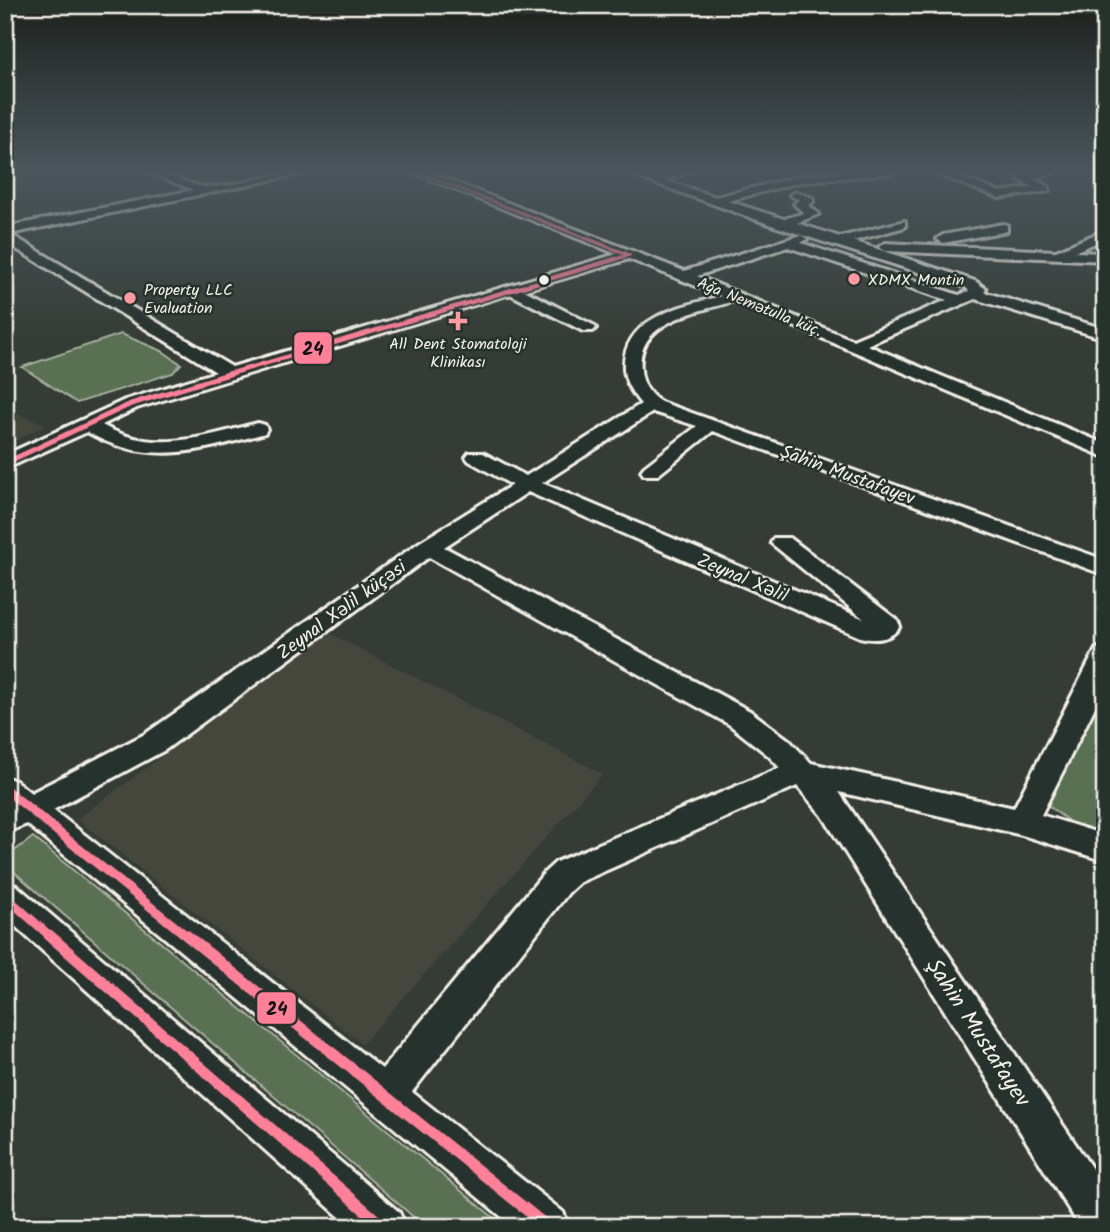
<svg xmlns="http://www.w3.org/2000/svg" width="1110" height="1232" viewBox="0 0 1110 1232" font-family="Kalam,sans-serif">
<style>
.built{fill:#44473e}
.green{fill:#5a7053;stroke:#a7b09e;stroke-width:2}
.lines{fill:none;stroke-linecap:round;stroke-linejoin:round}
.minor-casing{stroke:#f4f1e8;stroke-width:6}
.major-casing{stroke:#f4f1e8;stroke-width:5}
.minor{fill:#26332d;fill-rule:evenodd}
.major{fill:#716e59;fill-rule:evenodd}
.bus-1-far4-casing{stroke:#26332d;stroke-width:6}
.bus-1-far3-casing{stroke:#26332d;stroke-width:8}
.bus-1-far2-casing{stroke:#26332d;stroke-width:10}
.bus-1-far1-casing{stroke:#26332d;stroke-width:14}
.bus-1-casing{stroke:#26332d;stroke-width:17}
.bus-1-far4{stroke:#ff8098;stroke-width:3.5}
.bus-1-far3{stroke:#ff8098;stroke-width:4.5}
.bus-1-far2{stroke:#ff8098;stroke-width:5}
.bus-1-far1{stroke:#ff8098;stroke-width:9}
.bus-1{stroke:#ff8098;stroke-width:11}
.poi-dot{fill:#ff9aa2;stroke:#26332d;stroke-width:2.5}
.bus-dot{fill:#f4f1e8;stroke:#26332d;stroke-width:2.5}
.labels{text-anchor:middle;stroke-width:5;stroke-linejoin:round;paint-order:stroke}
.far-poi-label{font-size:16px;fill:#f4f1e8;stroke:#26332d;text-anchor:start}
.far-street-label{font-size:16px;fill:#f4f1e8;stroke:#26332d}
.street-label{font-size:19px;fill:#f4f1e8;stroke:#26332d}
.near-street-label{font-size:23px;fill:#f4f1e8;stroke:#26332d}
.line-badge{stroke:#26332d;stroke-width:2.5}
.pale-badge-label{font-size:19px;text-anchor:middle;font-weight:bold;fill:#111}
</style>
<rect width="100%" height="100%" fill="#343c35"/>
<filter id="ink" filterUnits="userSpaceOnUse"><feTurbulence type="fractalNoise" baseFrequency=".0143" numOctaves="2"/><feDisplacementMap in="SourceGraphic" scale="14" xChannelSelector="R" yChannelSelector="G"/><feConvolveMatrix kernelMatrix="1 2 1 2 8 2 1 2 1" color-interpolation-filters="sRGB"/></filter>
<g filter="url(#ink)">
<!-- built -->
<path class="built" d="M 5,409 L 47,425 L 5,445 Z
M 329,633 L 603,774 L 362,1044 L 77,819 Z"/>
<!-- green -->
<path class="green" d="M 121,334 L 162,351 L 181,364 L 173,373 L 77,403 L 22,367 Z
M 1105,684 L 1105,833 L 1071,823 L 1042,801 Z
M 33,837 L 505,1227 L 425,1227 L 5,864 L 5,858 Z"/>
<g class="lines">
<defs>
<path id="minor" d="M 141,170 C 166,170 190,188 210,187 C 246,186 281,170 319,170 L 10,234 L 232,367 L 617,254 L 407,170 L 422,170 L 684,271 L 801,235 L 807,239 L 801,243 L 959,295 L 969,291 L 965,287 L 777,227 L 618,170 C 630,170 639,174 651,176 C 662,177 681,170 695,170 L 664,180 L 716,197 L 800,176 L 860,170 L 898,170 L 893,173 L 800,182 L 728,201 L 784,219 L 804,213 L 794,204 L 799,200 L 790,195 L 796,192 L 813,198 L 813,202 L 808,205 L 819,214 L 797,223 L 840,237 L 905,221 L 905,227 L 853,241 L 975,281 L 986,289 L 984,292 L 1105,329 L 1105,339 L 975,299 L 867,345 L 1105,444 L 1105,457 L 734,301 C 699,312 635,320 641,370 C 642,383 649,395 661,402 L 1105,560 L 1105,575 L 713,431 L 658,475 L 644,475 L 641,471 L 644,467 L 697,426 L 653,412 L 542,483 L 864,619 L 771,543 L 774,538 L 790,538 L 897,620 L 900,626 C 892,640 875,641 860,637 L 528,492 L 444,547 L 750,711 L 789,740 L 811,763 L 1014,808 L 1096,649 L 1105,646 L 1105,687 L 1041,815 L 1105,835 L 1105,861 L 1022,835 L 839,792 L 1105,1188 L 1105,1227 L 1080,1227 L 822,815 L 797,786 L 580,882 L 569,892 L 412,1092 L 563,1212 L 570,1227 L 514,1227 L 27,824 L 5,833 L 5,777 L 16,781 L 31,793 L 145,734 L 420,542 L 512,485 L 469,461 L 466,457 L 469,453 L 483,453 L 526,476 L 641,404 C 631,392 623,379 624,364 C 626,315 685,306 721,296 L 629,259 L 524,290 L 593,325 L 596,328 L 593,331 L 583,331 L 510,294 L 137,408 L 102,425 C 155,455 202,437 258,423 L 265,425 L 267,429 L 265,433 C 201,451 148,467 87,432 L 5,469 L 5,455 L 125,400 L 216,372 L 5,242 L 5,227 L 194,190 ZM 788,247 L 947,300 L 853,340 L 697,276 ZM 429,557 L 730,725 L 769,756 L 780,768 L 556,862 L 545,872 L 382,1069 L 53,810 L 165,750 Z
M 926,170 L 941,170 L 1000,192 L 1033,187 L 1019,180 L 1019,176 L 1044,170 L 1054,172 L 1033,179 L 1049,187 L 1049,191 L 999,198 Z
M 1003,224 L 1007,225 L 1007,231 L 943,243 L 937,239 L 943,235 Z
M 1105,230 L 1105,239 L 1074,252 L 1105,253 L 1105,261 L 885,251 L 879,247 L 885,243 L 1056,251 Z
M 5,882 L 17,886 L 399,1212 L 406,1227 L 351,1227 L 5,917 Z"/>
<path id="major" d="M 5,170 L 14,170 L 5,175 Z"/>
</defs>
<!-- minor casing -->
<use href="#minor" class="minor-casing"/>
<!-- major casing -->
<use href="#major" class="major-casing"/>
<!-- minor -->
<use href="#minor" class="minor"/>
<!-- major -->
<use href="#major" class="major"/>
<defs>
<path id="bus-1-far4" d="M 412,170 L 629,255
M 610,261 L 629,255"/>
<path id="bus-1-far3" d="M 226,375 L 616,259"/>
<path id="bus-1-far2" d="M 5,463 L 131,404 L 232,373"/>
<path id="bus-1-far1" d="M 5,789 L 188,937
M 5,896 L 51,937"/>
<path id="bus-1" d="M 49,935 L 384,1227
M 186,935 L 548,1227"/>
</defs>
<!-- bus-1-far4 casing -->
<use href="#bus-1-far4" class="bus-1-far4-casing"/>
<!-- bus-1-far3 casing -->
<use href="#bus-1-far3" class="bus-1-far3-casing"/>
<!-- bus-1-far2 casing -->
<use href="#bus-1-far2" class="bus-1-far2-casing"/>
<!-- bus-1-far1 casing -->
<use href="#bus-1-far1" class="bus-1-far1-casing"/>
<!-- bus-1 casing -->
<use href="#bus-1" class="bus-1-casing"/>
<!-- bus-1-far4 -->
<use href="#bus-1-far4" class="bus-1-far4"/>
<!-- bus-1-far3 -->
<use href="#bus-1-far3" class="bus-1-far3"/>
<!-- bus-1-far2 -->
<use href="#bus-1-far2" class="bus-1-far2"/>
<!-- bus-1-far1 -->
<use href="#bus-1-far1" class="bus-1-far1"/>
<!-- bus-1 -->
<use href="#bus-1" class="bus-1"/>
</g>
</g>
<!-- sky -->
<linearGradient id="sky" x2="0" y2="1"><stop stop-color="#1d211d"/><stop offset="0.5" stop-color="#4a565c"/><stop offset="1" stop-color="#4a565c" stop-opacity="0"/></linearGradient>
<rect width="1110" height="342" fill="url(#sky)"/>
<!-- markers -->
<g class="poi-dot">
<circle cx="854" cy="279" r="7"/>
<circle cx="130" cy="298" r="7"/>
<path d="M454.5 310.5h7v7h7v7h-7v7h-7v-7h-7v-7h7z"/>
</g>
<circle class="bus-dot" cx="544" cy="280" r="6"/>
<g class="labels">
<!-- far-poi labels -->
<g class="far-poi-label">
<text x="868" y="285">XDMX Montin</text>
<text x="144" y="295">Property LLC<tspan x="144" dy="18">Evaluation</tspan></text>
<text x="458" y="349" text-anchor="middle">All Dent Stomatoloji<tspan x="458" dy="18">Klinikası</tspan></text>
</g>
<!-- far-street labels -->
<g class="far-street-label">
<text transform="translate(760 306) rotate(22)" y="6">Ağa Nemətulla küç.</text>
</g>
<!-- street labels -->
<g class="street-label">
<text transform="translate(848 474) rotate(20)" y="7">Şahin Mustafayev</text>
<text transform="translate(743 577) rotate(23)" y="7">Zeynal Xəlil</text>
<text transform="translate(341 609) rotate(-36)" y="7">Zeynal Xəlil küçəsi</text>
</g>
<!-- near-street labels -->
<g class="near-street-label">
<text transform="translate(979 1032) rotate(57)" y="8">Şahin Mustafayev</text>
</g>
</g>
<g class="line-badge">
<rect x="293" y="331" width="40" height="34" rx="7" fill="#ff8098"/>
<rect x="256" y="991" width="41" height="34" rx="7" fill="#ff8098"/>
</g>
<g class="pale-badge-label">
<text x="313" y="355">24</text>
<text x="277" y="1015">24</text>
</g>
<!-- margin -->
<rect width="1110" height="1232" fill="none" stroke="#26332d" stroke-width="28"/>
<rect x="14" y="14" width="1082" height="1204" fill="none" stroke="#f4f1e8" stroke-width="2.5" filter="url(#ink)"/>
</svg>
